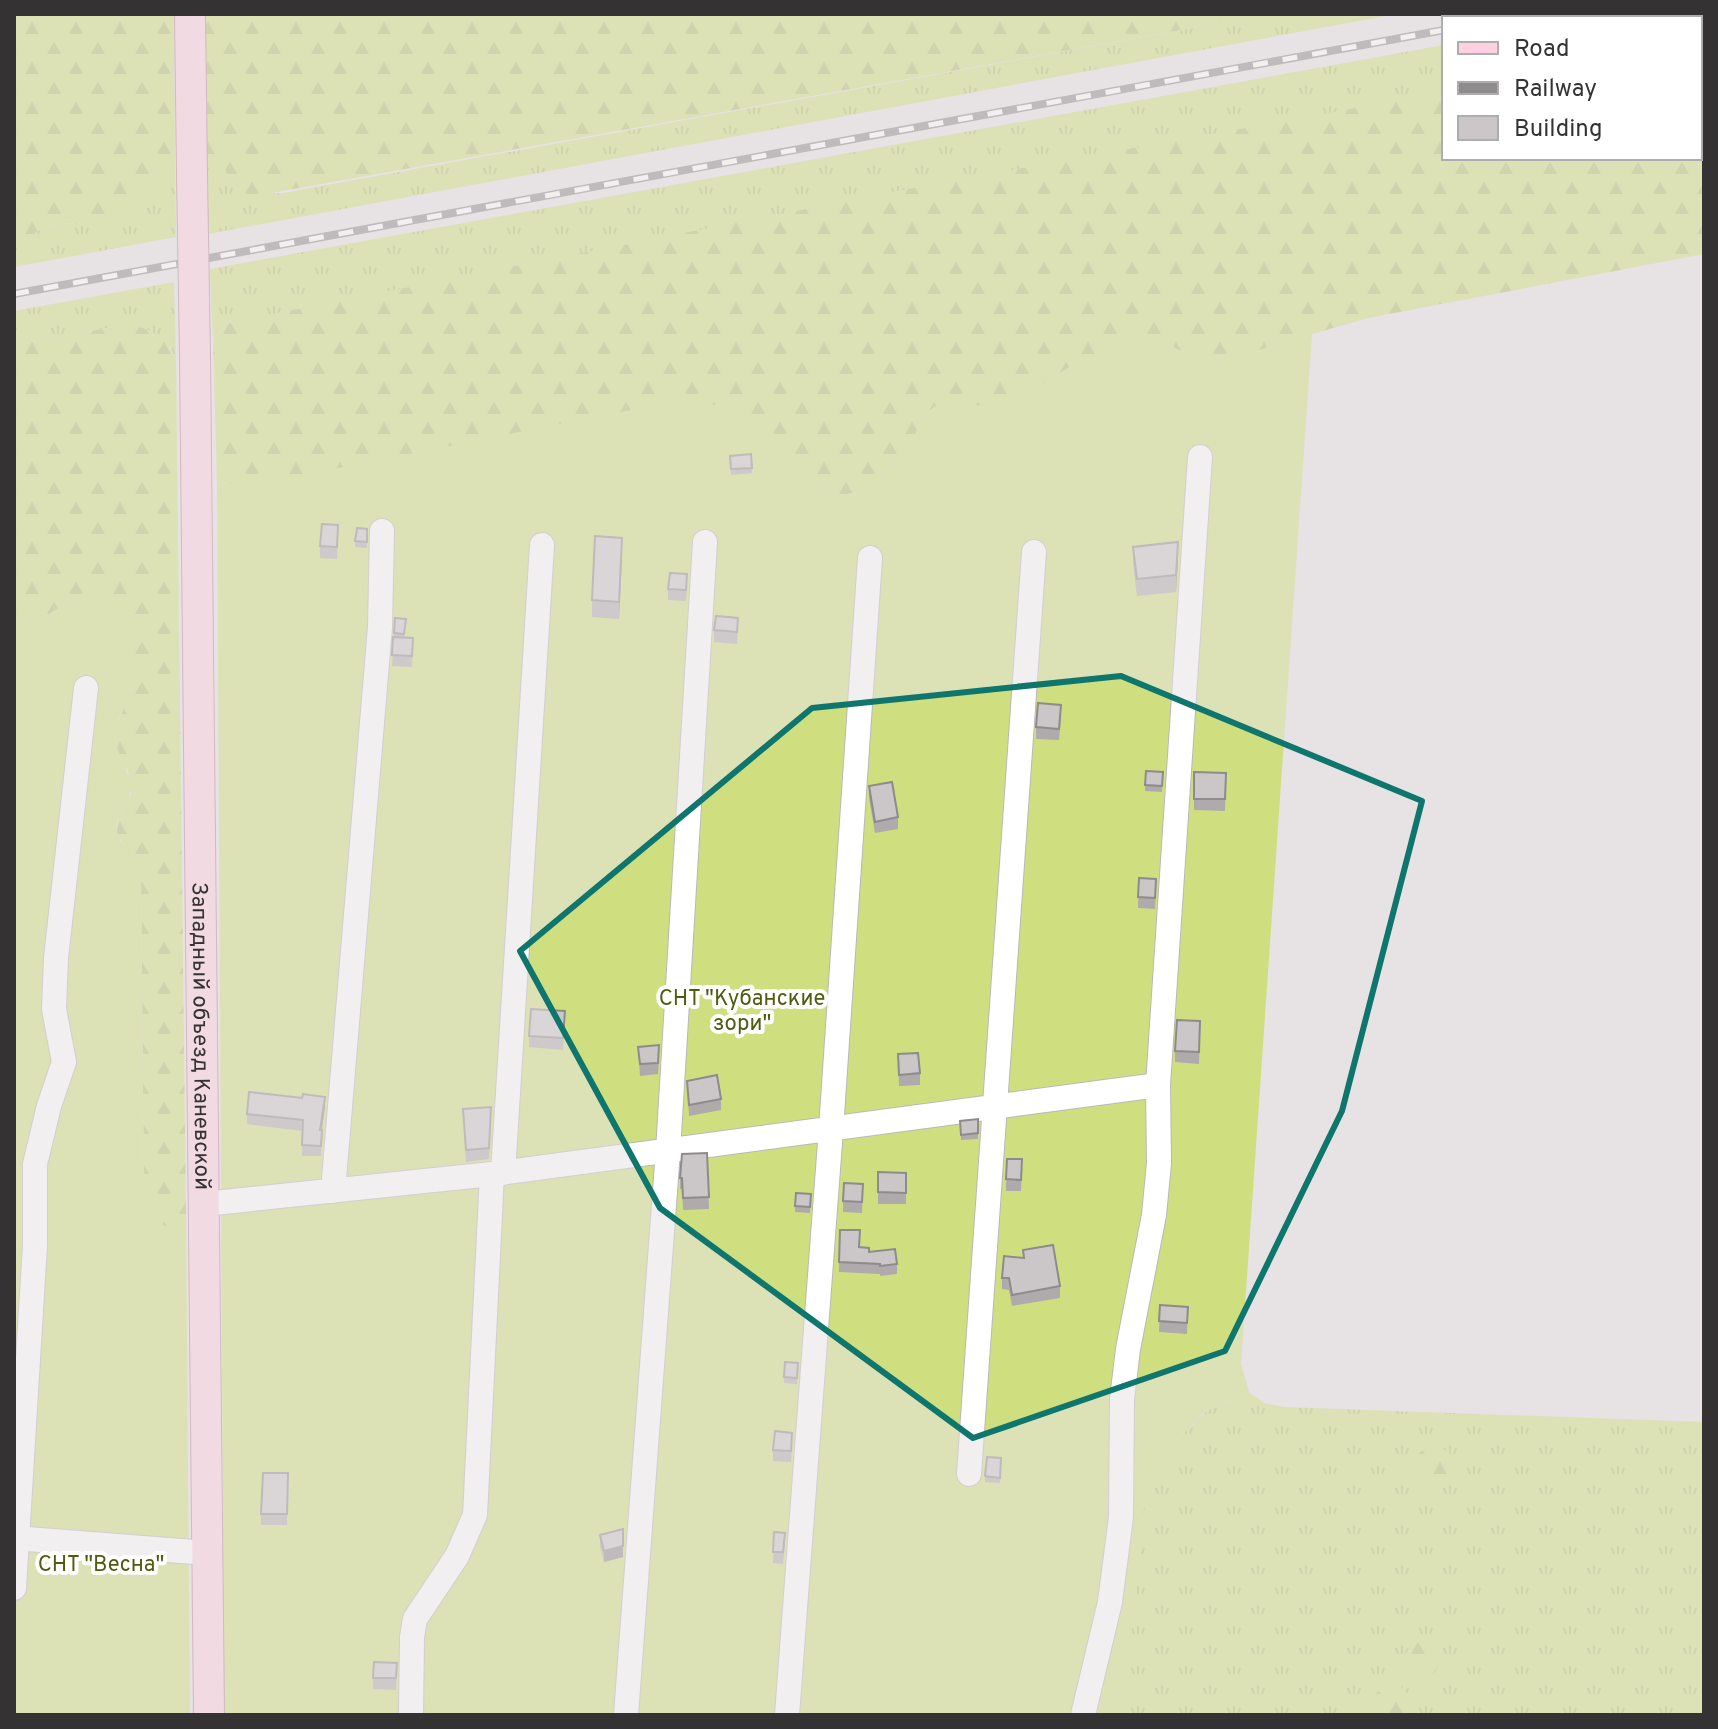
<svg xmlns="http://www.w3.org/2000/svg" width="1718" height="1729" viewBox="0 0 1718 1729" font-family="Overpass,sans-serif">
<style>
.grass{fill:url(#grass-tufts)}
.forest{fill:url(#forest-firs)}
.garden{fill:#cfdf7f}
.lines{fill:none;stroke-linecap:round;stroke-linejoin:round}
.minor-casing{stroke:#bcb7b9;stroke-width:26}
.major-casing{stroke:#b78598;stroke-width:32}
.minor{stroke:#fff;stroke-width:24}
.major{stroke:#fed0e2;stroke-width:30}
.rail-casing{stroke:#8f8c8d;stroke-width:8}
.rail{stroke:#fff;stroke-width:5;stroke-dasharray:15;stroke-linecap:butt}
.major-bridge-casing{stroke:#b78598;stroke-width:32;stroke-linecap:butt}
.major-bridge{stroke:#fed0e2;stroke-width:30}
.wall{fill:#afaaac}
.shaded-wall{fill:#8e8b8c}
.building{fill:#cbc6c8;stroke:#8e8b8c;stroke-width:2}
.marked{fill:none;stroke:#0f766e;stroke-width:6;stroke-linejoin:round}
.labels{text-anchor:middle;stroke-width:8;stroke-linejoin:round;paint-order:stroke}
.park-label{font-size:22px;fill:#515a11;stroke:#fff}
.street-label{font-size:22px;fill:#343232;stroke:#fff}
</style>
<defs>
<pattern id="grass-tufts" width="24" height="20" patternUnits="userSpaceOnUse" patternTransform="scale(2)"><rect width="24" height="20" fill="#cfdf7f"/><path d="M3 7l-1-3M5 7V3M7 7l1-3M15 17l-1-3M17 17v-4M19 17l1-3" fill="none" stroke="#b2c06e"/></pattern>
<pattern id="forest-firs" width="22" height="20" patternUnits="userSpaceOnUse" patternTransform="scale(2)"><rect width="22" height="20" fill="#cfdf7f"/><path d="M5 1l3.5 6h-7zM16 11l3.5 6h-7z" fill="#b2c06e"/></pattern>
</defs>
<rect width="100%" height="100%" fill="#e7e2e4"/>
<!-- grass -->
<path class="grass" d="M 1270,14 L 1396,14 L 208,234 L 207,153 L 221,164 L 240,195 L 283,193 Z
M 1611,14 L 1704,14 L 1704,53 L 1700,54 L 1700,18 L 1589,18 Z
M 1444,45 L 1444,101 L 228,323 L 213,342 L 210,269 Z
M 175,169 L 176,237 L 14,267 L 14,243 L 44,228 L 60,224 L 95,223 L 153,176 Z
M 174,282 L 176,361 L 171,348 L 124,325 L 14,345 L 14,311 Z
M 1249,1392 L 1264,1403 L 1284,1407 L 1704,1422 L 1704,1715 L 1120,1715 L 1144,1505 L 1156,1472 L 1177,1439 L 1208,1410 Z"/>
<!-- forest -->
<path class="forest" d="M 14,14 L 174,14 L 175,169 L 153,176 L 150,197 C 133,211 114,221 93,223 C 80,225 67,222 55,225 C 40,228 28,237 14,243 Z
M 203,14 L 1270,14 L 254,196 L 240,195 L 221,164 L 207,153 Z
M 1704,45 L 1704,254 L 1368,318 L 1271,346 L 1234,360 L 1191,356 L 1154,338 L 1082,359 L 1018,400 L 991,406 L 925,413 L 908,450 L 884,476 L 861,491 L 843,495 L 826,494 L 802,471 L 776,459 L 732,408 L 246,486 L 217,482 L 213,342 L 228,323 L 897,191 L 1444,92 L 1444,158 L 1700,158 L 1700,46 Z
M 124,325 C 151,327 166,336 176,361 L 186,1218 L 176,1228 C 150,1226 148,1213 144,1190 L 141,873 L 117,834 L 118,816 L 131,795 L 128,771 L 116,750 L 115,729 L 132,688 L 73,600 L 42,618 L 14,623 L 14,345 Z
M1413 1468a21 21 0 1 1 42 0a21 21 0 1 1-42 0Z
M 1426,1641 L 1440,1647 C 1441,1664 1434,1688 1412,1676 C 1407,1674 1404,1673 1403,1667 C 1401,1659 1408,1650 1413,1643 Z
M 1389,1684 L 1402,1687 L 1409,1696 L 1403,1715 L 1373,1715 L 1369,1709 L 1369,1699 Z"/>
<!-- garden -->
<path class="garden" d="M 1312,334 L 1241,1364 L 1249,1392 L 1207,1410 L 1177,1439 L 1156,1472 L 1144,1505 L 1123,1715 L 224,1715 L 217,482 L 246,486 L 687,399 L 732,408 L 776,459 L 802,471 L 826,494 L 843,495 L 861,491 L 884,476 L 908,450 L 925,413 L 940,403 L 991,406 L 1018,400 L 1082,359 L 1131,342 L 1154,338 L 1191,356 L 1234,360 L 1271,346 Z
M 94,592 C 135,599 135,627 133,663 C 133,673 133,684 130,693 C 126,706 115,721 115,734 C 115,755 133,771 130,793 C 130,801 122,807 119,814 C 112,832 120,847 136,854 L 141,873 L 144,1190 C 148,1213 150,1226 176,1228 L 186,1218 L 190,1715 L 14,1715 L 14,623 L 42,618 L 73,600 Z"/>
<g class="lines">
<defs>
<path id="minor" d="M 503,1173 L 542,545
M 333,1191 L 380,627 L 382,531
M 204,1204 L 492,1174 L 1158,1085
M 969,1474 L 1034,552
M 14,1538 L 207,1553
M 14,1588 L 35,1245 L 35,1164 L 49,1106 L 64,1062 L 54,1009 L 56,958 L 86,688
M 411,1715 L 412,1637 L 415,1619 L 457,1556 L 475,1515 L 492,1174
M 626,1715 L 668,1151 L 705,542
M 787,1715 L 831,1129 L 870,558
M 1083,1715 L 1110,1602 L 1121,1517 L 1122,1399 L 1128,1349 L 1154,1215 L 1159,1163 L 1158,1085 L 1200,457"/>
<g id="major">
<path d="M 190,14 L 192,176"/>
<path id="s1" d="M 195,356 L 209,1715"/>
</g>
</defs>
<!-- minor casing -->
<use href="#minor" class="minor-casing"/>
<!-- major casing -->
<use href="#major" class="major-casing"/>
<!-- minor -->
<use href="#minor" class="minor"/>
<!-- major -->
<use href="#major" class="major"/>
<defs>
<path id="rail" d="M 1448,18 L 1469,14
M 1512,18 L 1533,14
M 14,294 L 1444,30"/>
</defs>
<!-- rail casing -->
<use href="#rail" class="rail-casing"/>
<!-- rail -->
<use href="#rail" class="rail"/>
<defs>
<path id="major-bridge" d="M 192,176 L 195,356"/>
</defs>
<!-- major-bridge casing -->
<use href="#major-bridge" class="major-bridge-casing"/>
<!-- major-bridge -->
<use href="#major-bridge" class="major-bridge"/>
</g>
<!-- wall -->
<path class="wall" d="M 751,454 L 752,473 L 731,475 L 730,456 Z
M 357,528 L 367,529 L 367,548 L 355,547 Z
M 338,537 L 337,559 L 320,558 L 320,546 Z
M 1133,547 L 1178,559 L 1176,592 L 1137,596 L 1133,564 Z
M 622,555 L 619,619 L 592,617 L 592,600 Z
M 687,586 L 686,601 L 668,600 L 668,589 Z
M 395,618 L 406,619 L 404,638 L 413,638 L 412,667 L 392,666 Z
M 714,630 L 738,630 L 737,644 L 714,642 Z
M 1061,716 L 1059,740 L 1036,739 L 1036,727 Z
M 1146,771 L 1163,772 L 1162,792 L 1145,791 Z
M 1194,772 L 1226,773 L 1225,811 L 1194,810 Z
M 869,786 L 898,817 L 898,829 L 875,833 L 869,798 Z
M 1139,878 L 1156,891 L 1155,909 L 1138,908 Z
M 565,1022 L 563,1050 L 529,1047 L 529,1036 Z
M 1200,1033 L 1199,1064 L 1175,1062 L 1175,1051 Z
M 638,1047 L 659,1056 L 658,1074 L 640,1076 Z
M 898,1054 L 920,1073 L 920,1085 L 899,1086 Z
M 687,1081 L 721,1099 L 721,1110 L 689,1116 Z
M 325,1107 L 322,1130 L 321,1156 L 302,1156 L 303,1131 L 247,1124 L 247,1114 Z
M 463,1109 L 491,1119 L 489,1159 L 466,1162 Z
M 978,1119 L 978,1139 L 961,1140 L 960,1121 Z
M 707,1153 L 709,1209 L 683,1210 L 682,1189 L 680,1189 L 680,1178 Z
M 1022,1170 L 1021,1191 L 1006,1191 L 1006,1179 Z
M 906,1173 L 906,1204 L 878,1204 L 878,1192 Z
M 863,1184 L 862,1213 L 843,1212 L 843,1201 Z
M 796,1193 L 811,1194 L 810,1213 L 795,1212 Z
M 860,1247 L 897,1264 L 897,1274 L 880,1276 L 880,1274 L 839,1272 L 839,1262 Z
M 1023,1250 L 1060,1286 L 1060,1298 L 1012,1306 L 1009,1290 L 1002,1289 L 1002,1278 L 1023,1258 Z
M 1160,1305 L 1188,1307 L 1187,1334 L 1159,1332 Z
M 785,1362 L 798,1363 L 797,1384 L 784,1383 Z
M 792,1444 L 791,1462 L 773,1461 L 773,1450 Z
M 1001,1458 L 1000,1483 L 985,1482 L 985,1476 Z
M 288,1473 L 287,1525 L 261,1525 L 261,1514 Z
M 623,1529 L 623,1557 L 604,1562 L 600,1546 L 600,1535 Z
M 774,1532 L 785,1544 L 783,1564 L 773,1563 Z
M 374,1662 L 397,1663 L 396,1690 L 373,1689 Z"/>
<!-- shaded-wall -->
<path class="shaded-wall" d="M 622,538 L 622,555 L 619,619 L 619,602 Z
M 1178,542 L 1178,559 L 1176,592 L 1176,575 Z
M 325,1097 L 325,1107 L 320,1141 L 320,1130 Z
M 623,1546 L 623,1557 L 604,1562 L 604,1551 Z"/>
<!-- building -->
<path class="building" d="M 751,454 L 752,468 L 731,469 L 730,456 Z
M 322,524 L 338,525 L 337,547 L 320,546 Z
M 357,528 L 367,529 L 367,542 L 355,541 Z
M 595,536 L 622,538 L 619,602 L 592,600 Z
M 1178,542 L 1176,575 L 1137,579 L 1133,547 Z
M 670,573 L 687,574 L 686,590 L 668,589 Z
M 716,616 L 738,618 L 737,632 L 714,630 Z
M 395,618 L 406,619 L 404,634 L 394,633 Z
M 393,637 L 413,638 L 412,656 L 392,655 Z
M 1038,703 L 1061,705 L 1059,729 L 1036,727 Z
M 1146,771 L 1163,772 L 1162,786 L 1145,785 Z
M 1194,772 L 1226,773 L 1225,799 L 1194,799 Z
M 892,782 L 898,817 L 875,822 L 869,786 Z
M 1139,878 L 1156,879 L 1155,898 L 1138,897 Z
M 531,1009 L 565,1011 L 563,1038 L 529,1036 Z
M 1177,1020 L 1200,1021 L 1199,1052 L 1175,1051 Z
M 659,1045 L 658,1063 L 640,1064 L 638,1047 Z
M 918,1053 L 920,1073 L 899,1075 L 898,1054 Z
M 717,1075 L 721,1099 L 689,1105 L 687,1081 Z
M 249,1092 L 302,1098 L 303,1094 L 325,1097 L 320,1130 L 322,1130 L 321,1146 L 302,1145 L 303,1120 L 247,1114 Z
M 491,1107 L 489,1148 L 466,1150 L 463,1109 Z
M 978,1119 L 978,1133 L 961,1135 L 960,1121 Z
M 707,1153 L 709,1197 L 683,1198 L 682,1178 L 680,1178 L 682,1154 Z
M 1007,1159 L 1022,1159 L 1021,1180 L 1006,1179 Z
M 878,1172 L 906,1173 L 906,1193 L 878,1192 Z
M 844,1183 L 863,1184 L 862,1202 L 843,1201 Z
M 796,1193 L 811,1194 L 810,1207 L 795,1206 Z
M 840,1230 L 860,1230 L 859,1247 L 869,1248 L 869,1252 L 895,1249 L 897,1264 L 880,1266 L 880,1264 L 839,1262 Z
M 1053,1245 L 1060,1286 L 1012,1295 L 1009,1278 L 1002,1278 L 1004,1256 L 1024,1258 L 1023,1250 Z
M 1160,1305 L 1188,1307 L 1187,1323 L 1159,1321 Z
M 785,1362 L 798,1363 L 797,1378 L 784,1377 Z
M 775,1431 L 792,1433 L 791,1451 L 773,1450 Z
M 987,1457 L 1001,1458 L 1000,1478 L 985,1476 Z
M 263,1473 L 288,1473 L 287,1514 L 261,1514 Z
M 623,1529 L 623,1546 L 604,1551 L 600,1535 Z
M 774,1532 L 785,1533 L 783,1552 L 773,1552 Z
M 374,1662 L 397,1663 L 396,1678 L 373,1678 Z"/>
<!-- marked area -->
<path d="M0 0H1718V1729H0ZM 1121,676 L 1422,801 L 1342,1111 L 1225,1351 L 973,1438 L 660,1208 L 520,951 L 812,708 Z" fill="#e7e2e4" fill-opacity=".55" fill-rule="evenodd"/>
<path class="marked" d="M 1121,676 L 1422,801 L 1342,1111 L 1225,1351 L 973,1438 L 660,1208 L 520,951 L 812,708 Z"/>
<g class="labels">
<!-- park labels -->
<g class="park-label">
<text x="742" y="1005">СНТ "Кубанские<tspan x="742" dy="25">зори"</tspan></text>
<text x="101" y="1571">СНТ "Весна"</text>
</g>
<!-- street labels -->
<g class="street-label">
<text dy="8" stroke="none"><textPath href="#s1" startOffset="680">Западный объезд Каневской</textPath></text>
</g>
</g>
<!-- border -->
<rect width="1718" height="1729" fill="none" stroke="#343232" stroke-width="32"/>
<!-- legend -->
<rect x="1442" y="16" width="260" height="144" fill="#ffffff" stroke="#aeadad" stroke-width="2"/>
<rect x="1458" y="42" width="40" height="12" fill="#fed0e2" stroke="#aeadad" stroke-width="2"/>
<text x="1514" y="56" font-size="24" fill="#343232">Road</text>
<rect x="1458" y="82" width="40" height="12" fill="#8f8c8d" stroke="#aeadad" stroke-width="2"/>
<text x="1514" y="96" font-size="24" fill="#343232">Railway</text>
<rect x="1458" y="116" width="40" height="24" fill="#cbc6c8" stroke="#aeadad" stroke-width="2"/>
<text x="1514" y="136" font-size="24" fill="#343232">Building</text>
</svg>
